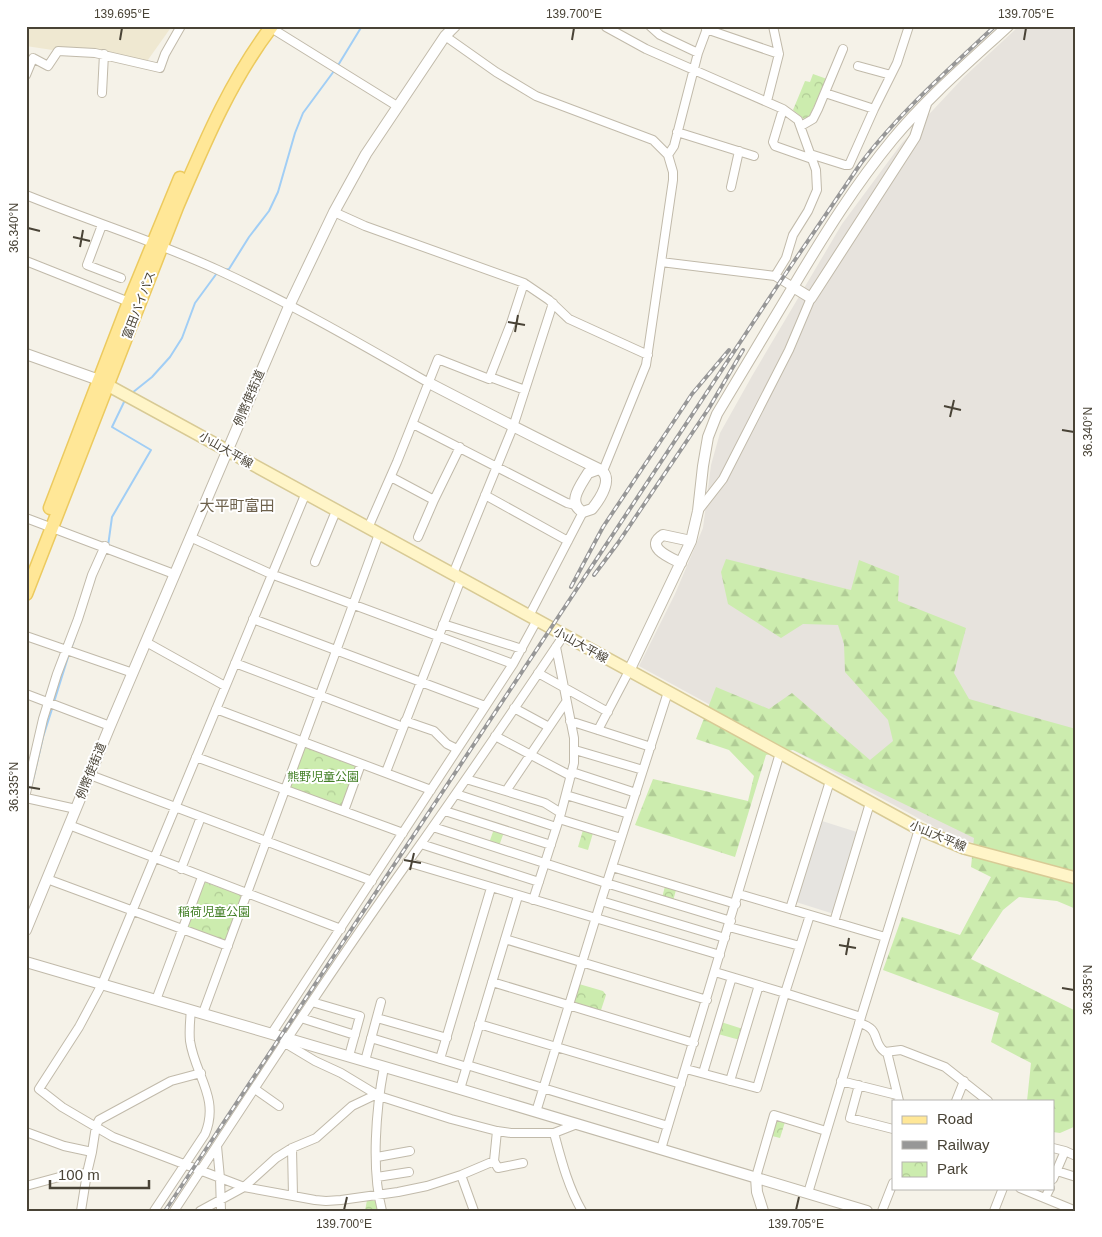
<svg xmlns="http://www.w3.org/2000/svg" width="1102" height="1237" viewBox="0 0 1102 1237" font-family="Arial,'Noto Sans JP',sans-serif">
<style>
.industrial{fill:#e7e3dd}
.education{fill:#efe8d1}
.forest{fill:url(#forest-firs)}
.park{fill:url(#park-crowns)}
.parking{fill:#e6e4e0}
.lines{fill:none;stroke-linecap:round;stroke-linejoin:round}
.stream{stroke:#a1cef5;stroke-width:2}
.minor-casing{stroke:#c1baaa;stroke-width:10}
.tertiary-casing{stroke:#c1baaa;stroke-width:12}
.secondary-casing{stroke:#d8ca95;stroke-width:14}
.primary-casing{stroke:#ecca5f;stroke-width:15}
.minor{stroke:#fff;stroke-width:8}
.tertiary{stroke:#fff;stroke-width:10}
.secondary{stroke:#fff5c8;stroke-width:11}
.primary{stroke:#ffe797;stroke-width:12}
.rail-casing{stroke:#979797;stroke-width:4}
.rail{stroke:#fff;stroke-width:2;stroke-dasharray:5.5;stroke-linecap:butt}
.ticks{fill:none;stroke:#494336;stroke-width:2}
.labels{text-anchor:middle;stroke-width:4;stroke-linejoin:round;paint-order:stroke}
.street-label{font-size:12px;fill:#494336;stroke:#fff}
.park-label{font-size:12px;fill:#427f25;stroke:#fff}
.quarter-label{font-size:15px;fill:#6d614c;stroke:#fff}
.neatline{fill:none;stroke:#494336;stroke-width:2}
.ticks-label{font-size:12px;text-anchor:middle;fill:#494336}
</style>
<defs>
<pattern id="forest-firs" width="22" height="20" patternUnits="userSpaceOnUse" patternTransform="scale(1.25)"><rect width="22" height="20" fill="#ccecae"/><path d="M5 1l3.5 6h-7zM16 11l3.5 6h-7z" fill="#b1cc96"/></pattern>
<pattern id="park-crowns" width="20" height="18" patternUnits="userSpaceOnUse" patternTransform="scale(1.25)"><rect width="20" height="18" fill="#ccecae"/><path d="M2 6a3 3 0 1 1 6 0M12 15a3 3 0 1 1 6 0" fill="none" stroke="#b1cc96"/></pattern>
</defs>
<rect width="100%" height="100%" fill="#f5f2e8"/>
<!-- industrial -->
<path class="industrial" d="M 1019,26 L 1076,26 L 1076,871 L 999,851 L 949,835 L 639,666 L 675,594 L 703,528 L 711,465 L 720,433 L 752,376 L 842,224 L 902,143 L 964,77 Z"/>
<!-- education -->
<path class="education" d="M 26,26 L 172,26 L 145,64 L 26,46 Z"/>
<!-- forest -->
<path class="forest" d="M 726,559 L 851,590 L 859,560 L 899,576 L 898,601 L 966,628 L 954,673 L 969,699 L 1076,729 L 1076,909 L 1057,901 L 1019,897 L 1003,910 L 971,959 L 1076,1011 L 1076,1126 L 1060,1133 L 1053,1132 L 1053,1101 L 1027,1101 L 1031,1063 L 991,1042 L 999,1013 L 883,970 L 902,917 L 960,935 L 991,877 L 971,867 L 974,838 L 793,750 L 766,755 L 735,857 L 635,825 L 653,779 L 748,801 L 754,776 L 729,750 L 696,739 L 716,687 L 769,709 L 792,693 L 870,760 L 893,741 L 888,720 L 845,672 L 844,644 L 838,625 L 803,624 L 781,638 L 728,604 L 721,572 Z"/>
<!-- park -->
<path class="park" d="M 813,74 L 827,79 L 808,119 L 804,119 L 793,110 L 805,81 L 810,82 Z
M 306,747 L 358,766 L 342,807 L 289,788 L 303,749 Z
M 494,829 L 504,832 L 499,846 L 489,843 Z
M 583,830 L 593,833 L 588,850 L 578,847 Z
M 202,881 L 243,896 L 225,942 L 185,927 Z
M 665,886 L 676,890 L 673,901 L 662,898 Z
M 579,984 L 603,991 L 606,995 L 600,1013 L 573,1003 Z
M 721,1022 L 743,1029 L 740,1040 L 718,1034 Z
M 776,1120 L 785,1122 L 780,1138 L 772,1136 Z
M 367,1200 L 378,1201 L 380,1211 L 365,1211 Z"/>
<!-- parking -->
<path class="parking" d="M 822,821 L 860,833 L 834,914 L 796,902 Z"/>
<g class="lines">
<!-- stream -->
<path class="stream" d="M 337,67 L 362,26
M 224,270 L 229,269 L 249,237 L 269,211 L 278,192 L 295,133 L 303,113 L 334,71
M 132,393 L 152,377 L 170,357 L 182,338 L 195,303 L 217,273
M 108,546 L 112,517 L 151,450 L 112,427 L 125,400
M 71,649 L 75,637
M 54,702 L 69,654
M 32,784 L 43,737 L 53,706"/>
<defs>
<path id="minor" d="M 268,26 L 397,106
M 650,26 L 660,35 L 698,53
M 606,27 L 646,49 L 783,109 L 798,120 L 816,170 L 817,190 L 808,211 L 793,235 L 786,258 L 775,276 L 661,262
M 706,29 L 779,54
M 445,36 L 496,72 L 536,96 L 653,140 L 668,155 L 673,172 L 673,180 L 646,365 L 603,471
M 858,66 L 891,75
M 26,75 L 33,58 L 48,66 L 58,51 L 95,53 L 160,68 L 165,54 L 181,26
M 102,93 L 104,54
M 825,93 L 874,109
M 767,101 L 779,54 L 773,26
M 783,109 L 773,142 L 775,146 L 812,159
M 801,126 L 813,119 L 818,109 L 843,49
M 677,132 L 754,156
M 810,154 L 845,165 L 849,165 L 874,109 L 897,63 L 909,26
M 668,155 L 674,146 L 698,53 L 708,26
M 731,187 L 739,151
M 26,195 C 90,221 155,241 218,270 C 290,303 359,343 429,383
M 334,212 L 365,226 L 524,283 L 549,300 L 569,319 L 648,355
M 102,225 L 87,265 L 121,278
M 26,261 L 129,302
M 775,276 L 793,287
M 490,377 L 525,390
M 413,424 L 567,503 L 575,505
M 391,477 L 434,500 L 460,447
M 305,495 L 102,984 L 79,1027 L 39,1089 L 62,1107 L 113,1137 L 244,1187 L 315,1200 L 326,1201 L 341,1200 L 398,1192 L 427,1186 L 461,1175 L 494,1161 L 497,1131
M 485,495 L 568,541
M 698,511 L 723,479 L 789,350 L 811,298
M 26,518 L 174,574
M 368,528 L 397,462 L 438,359 L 489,379 L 511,323 L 524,283
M 190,537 L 271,574 L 513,664
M 418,537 L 434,500
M 315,562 L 336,511
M 453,574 L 513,427 L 553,303
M 529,616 L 583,512
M 253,619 L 485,706
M 443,624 L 522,649
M 26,636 L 133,673
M 146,642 L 225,686
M 235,663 L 403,727
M 538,673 L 608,712
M 26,694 L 110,726
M 514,708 L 549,727
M 216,709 L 431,790
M 405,721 L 434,731 L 447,744 L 457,749
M 570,721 L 651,747
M 598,730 L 629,671
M 495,736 L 571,776
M 575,750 L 643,770
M 196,757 L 403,833
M 386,772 L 461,579
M 572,772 L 636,793
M 90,775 L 372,881
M 466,779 L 545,803 L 561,813
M 506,791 L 566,702
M 26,793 L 43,719 L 57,674 L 78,619 L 92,575 L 105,546
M 456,794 L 556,827
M 566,795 L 629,814
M 26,798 L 76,809
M 344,811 L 361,764
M 445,811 L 551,845
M 559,819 L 621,838
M 69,825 L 341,929
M 433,827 L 606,883 L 731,921
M 421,844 L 539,882
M 407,862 L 720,955
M 612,867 L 736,904
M 181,869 L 201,817
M 47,879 L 228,946
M 739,894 L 885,937
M 533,900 L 561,813 L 574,763 L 574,738 L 556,647
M 601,901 L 725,938
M 790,909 L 830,781
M 834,922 L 870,803
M 729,927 L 800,946
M 505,939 L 707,1000
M 492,982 L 694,1043
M 156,1000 L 202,877
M 312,1002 L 360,1016 L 349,1056
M 203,1013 L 379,534
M 861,1017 L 919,829
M 301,1018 L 355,1035
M 377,1018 L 447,1038
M 859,1023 C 882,1029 871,1042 885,1052 L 901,1050 L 945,1067 L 988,1101
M 479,1024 L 681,1084
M 272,1033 L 513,664 L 537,620
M 371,1038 L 467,1067
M 285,1043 L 315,1061 L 341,1073 L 379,1096 L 451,1119 L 497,1131 L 511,1133 L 554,1133 L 577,1124
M 887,1052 L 899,1101
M 440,1059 L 491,888
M 365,1061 L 381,1002
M 467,1065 L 668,1126
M 686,1069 L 757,1088 L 785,993 L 715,972
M 703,1073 L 732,977
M 730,1081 L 759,985
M 841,1081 L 897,1095
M 859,1085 L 850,1118 L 893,1129
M 255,1089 L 279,1106
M 460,1089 L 518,896
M 956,1101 L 964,1081
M 536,1112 L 601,901 L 668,692
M 26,1132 L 64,1146 L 92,1152 L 96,1126 L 99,1120 L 171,1081 L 201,1073
M 554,1133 C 561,1159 568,1187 582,1211
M 217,1146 L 220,1178 L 221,1211
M 292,1148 L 293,1196
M 1053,1148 L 1065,1151
M 661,1149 L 780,753
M 377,1157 L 410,1151
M 494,1161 L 498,1168 L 523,1163
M 1057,1171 L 1076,1177
M 461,1175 L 474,1211
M 377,1177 L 409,1172
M 756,1177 L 774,1115 L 826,1131
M 1053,1179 L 1065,1151 L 1076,1156
M 26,1186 L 63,1176 L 87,1173
M 1020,1188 L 1076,1211
M 808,1193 L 861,1017 L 785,993 L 810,915
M 1045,1198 L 1050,1188
M 81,1211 L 87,1173 L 92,1152
M 154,1211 L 205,1134 C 220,1098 195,1075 190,1041 C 189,1031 190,1020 191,1010
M 174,1211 C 251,1094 327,976 408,862 C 461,787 513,711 564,635
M 200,1211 L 244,1187 L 276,1158 L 292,1148 L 316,1138 L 352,1106 L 373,1096 L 379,1096
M 382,1211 C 371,1169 376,1109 384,1067
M 882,1211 L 893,1183
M 994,1211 L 1003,1188"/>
<path id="tertiary" d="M 793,287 C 824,235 855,185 893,139 C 927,98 969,62 1008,26
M 26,354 L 99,380
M 429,383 C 485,412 541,441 599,469 C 615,477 600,499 592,509 L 583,512 C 566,503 581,485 588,473 L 599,469
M 681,563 C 671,558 643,547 663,535 L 691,541
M 629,671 L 691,541 L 698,511 L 703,466 L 708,437 L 717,414 L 793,287 L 811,298 L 915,137 L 926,104
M 26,930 L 110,726 L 290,304 L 334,212 L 366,154 L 445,36 L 455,26
M 26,962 L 460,1089 L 867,1211
M 756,1177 L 757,1192 L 763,1211"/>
<path id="secondary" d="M 100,381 L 919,829 L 964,848 L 1076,878"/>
<path id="primary" d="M 50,508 L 129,302 L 180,178
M 26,594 L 177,207 C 204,144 230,81 272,26"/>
</defs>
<!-- minor casing -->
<use href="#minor" class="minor-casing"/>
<!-- tertiary casing -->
<use href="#tertiary" class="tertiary-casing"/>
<!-- secondary casing -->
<use href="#secondary" class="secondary-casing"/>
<!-- primary casing -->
<use href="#primary" class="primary-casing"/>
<!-- minor -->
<use href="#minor" class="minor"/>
<!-- tertiary -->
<use href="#tertiary" class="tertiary"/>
<!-- secondary -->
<use href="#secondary" class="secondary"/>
<!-- primary -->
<use href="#primary" class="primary"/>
<defs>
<path id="rail" d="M 594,575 L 618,543 L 709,408 L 743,350
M 571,587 L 603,527 L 666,433 L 692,394 L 729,350
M 165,1211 L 782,279 L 861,163 C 900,112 948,70 995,26"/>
</defs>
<!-- rail casing -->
<use href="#rail" class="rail-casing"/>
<!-- rail -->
<use href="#rail" class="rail"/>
</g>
<!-- ticks -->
<path class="ticks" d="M 120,40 L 122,28M 572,40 L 574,28M 1024,40 L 1026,28M 28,228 L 40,231M 73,237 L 90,241M 80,247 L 83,230M 508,322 L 525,325M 515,332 L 518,315M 944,406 L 961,410M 950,417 L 954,400M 1062,430 L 1074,432M 28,787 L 40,789M 404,860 L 421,863M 410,870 L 414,853M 839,945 L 856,948M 846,955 L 849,938M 1062,988 L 1074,990M 344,1210 L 347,1197M 796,1210 L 799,1197"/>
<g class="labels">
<!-- street labels -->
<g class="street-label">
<text transform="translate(139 305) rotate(-69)" y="4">富田バイパス</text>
<text transform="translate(249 398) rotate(-67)" y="4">例幣使街道</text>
<text transform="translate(226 450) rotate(30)" y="4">小山大平線</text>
<text transform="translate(581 645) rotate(29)" y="4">小山大平線</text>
<text transform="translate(91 771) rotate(-68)" y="4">例幣使街道</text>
<text transform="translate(938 836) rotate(23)" y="4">小山大平線</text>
</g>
<!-- park labels -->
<g class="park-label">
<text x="323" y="781">熊野児童公園</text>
<text x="214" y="916">稲荷児童公園</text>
</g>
<!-- quarter labels -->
<g class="quarter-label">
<text x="237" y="511">大平町富田</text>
</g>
</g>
<!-- border -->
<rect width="1102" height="1237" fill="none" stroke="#ffffff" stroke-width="55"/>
<!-- legend -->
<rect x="892" y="1100" width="162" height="90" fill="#ffffff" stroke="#b6b4af"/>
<rect x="902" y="1116" width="25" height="8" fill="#ffe797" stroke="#b6b4af"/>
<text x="937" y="1124" font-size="15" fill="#494336">Road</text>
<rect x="902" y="1141" width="25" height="8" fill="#979797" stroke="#b6b4af"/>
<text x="937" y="1150" font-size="15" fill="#494336">Railway</text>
<rect x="902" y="1162" width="25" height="15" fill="url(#park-crowns)" stroke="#b6b4af"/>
<text x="937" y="1174" font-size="15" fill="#494336">Park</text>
<!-- scale -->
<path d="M50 1180v8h99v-8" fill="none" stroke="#494336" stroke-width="2.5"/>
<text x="58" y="1180" font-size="15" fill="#494336" stroke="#ffffff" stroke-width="4" paint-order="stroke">100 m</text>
<rect x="28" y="28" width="1046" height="1182" class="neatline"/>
<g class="ticks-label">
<text x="122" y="18">139.695°E</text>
<text x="574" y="18">139.700°E</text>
<text x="1026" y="18">139.705°E</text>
<text transform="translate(14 228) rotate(-90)" y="4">36.340°N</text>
<text transform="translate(1088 432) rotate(-90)" y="4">36.340°N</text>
<text transform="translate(14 787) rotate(-90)" y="4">36.335°N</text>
<text transform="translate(1088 990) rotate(-90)" y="4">36.335°N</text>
<text x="344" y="1228">139.700°E</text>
<text x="796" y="1228">139.705°E</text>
</g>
</svg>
